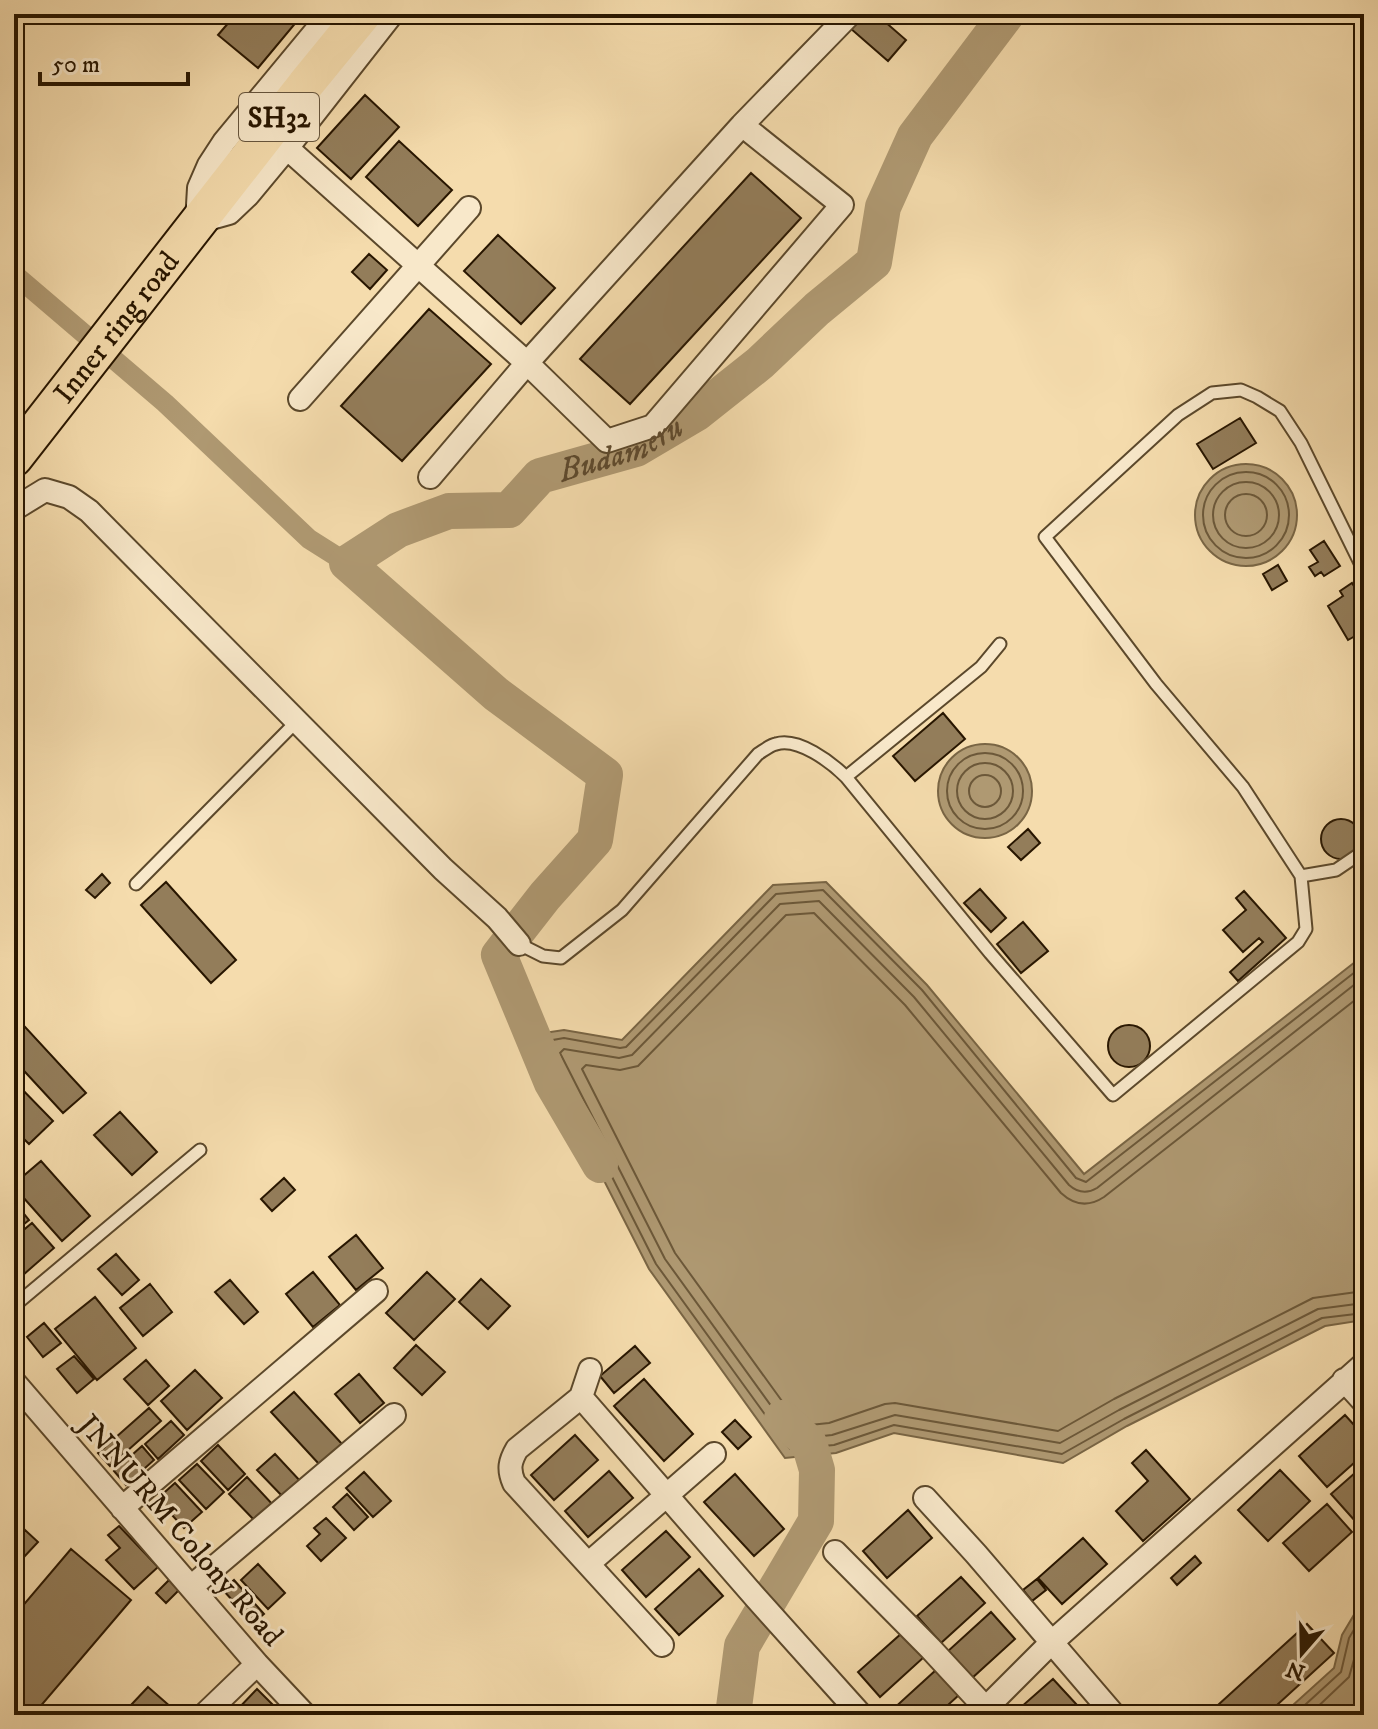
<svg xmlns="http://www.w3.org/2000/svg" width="1378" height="1729" viewBox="0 0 1378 1729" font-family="'IM FELL DW Pica',serif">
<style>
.water{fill:#af9972;stroke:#796544;stroke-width:2}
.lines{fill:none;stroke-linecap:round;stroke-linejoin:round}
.shore{stroke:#6c5839;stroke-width:2}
.canal{stroke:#af9972;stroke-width:20}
.river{stroke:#af9972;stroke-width:36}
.building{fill:#937d5a;stroke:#281600;stroke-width:2}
.service-casing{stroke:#5b482b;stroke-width:15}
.minor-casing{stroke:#5b482b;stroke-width:26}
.primary-casing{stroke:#281600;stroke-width:40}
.service{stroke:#f8e8ca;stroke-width:11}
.minor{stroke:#f8e8ca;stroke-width:22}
.primary{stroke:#f5dcad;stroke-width:36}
.labels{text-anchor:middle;stroke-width:6;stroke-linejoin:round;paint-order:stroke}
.shield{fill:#f8e8ca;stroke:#66553d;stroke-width:2}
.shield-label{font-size:28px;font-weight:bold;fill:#281600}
.street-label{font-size:30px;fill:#281600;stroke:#f8e8ca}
.water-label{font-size:32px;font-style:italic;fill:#5e4a2e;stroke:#f8e8ca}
</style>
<rect width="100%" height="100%" fill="#f5dcad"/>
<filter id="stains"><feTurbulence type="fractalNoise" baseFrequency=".0025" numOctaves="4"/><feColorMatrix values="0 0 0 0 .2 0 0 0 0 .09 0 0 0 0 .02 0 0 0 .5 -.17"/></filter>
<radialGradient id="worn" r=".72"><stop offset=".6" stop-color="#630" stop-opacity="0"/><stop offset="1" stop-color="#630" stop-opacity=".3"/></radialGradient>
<!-- water -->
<path class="water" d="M1195 515a51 51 0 1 1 102 0a51 51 0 1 1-102 0Z
M938 791a47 47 0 1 1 94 0a47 47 0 1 1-94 0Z
M 826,882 L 927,985 L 1084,1174 L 1364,955 L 1364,1320 L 1325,1326 L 1127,1426 L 1063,1463 L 894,1433 L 836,1453 L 785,1458 L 649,1269 L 530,1035 L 564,1030 L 622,1040 L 773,885 Z
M 1364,1598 L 1364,1715 L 1282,1715 L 1334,1668 L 1342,1635 Z"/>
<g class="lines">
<!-- shore -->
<path class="shore" d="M1203 515a43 43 0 1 1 86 0a43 43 0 1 1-86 0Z
M1213 515a33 33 0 1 1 66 0a33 33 0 1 1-66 0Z
M1225 515a21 21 0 1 1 42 0a21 21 0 1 1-42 0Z
M947 791a38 38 0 1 1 76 0a38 38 0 1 1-76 0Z
M957 791a28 28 0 1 1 56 0a28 28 0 1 1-56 0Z
M969 791a16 16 0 1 1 32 0a16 16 0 1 1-32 0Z
M 1364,965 L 1086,1182 L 1076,1178 L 922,990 L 823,890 L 776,894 L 626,1047 L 620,1048 L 564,1038 L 547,1041 L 545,1044 L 656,1264 L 790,1449 L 834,1445 L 894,1425 L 1062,1454 L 1124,1419 L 1322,1318 L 1364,1313
M 1364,977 L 1097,1188 C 1087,1194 1078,1193 1069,1185 L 914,997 L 819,901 L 780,904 L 632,1055 L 619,1058 L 564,1049 L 560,1053 L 665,1259 L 795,1439 L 832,1435 L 895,1415 L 1060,1443 L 1119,1410 L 1318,1309 L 1364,1303
M 1364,993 L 1104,1197 C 1089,1207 1074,1205 1061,1193 L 905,1005 L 814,913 L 786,915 L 638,1066 L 620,1070 L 586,1065 L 582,1069 L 675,1253 L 800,1426 L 829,1423 L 885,1404 L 895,1403 L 1058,1431 L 1114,1399 L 1313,1298 L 1364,1291
M 1294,1715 L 1341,1672 L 1349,1638 L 1364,1613
M 1309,1715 L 1349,1677 L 1359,1642 L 1364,1633"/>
<!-- canal -->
<path class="canal" d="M 14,274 L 165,403 L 309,539 L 347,563"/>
<!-- river -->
<g class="river">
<path id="s1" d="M 600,1165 L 552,1083 L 499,955 L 545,896 L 595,840 L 605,775 L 496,694 L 347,563 L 398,530 L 449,511 L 509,510 L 540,476 L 636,449 L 697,413 L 760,363 L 817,309 L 874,262 L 883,207 L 915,136 L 1007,14"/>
<path d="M 733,1715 L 742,1646 L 816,1521 L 817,1470 L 809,1443 L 782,1418"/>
</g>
</g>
<!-- building -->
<path class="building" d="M 236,14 L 303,14 L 258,68 L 218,35 Z
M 862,14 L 876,14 L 906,40 L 888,61 L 850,28 Z
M 365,95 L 399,127 L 351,179 L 317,148 Z
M 399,141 L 452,190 L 418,226 L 366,177 Z
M 751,173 L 801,218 L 630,404 L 580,359 Z
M 498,235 L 555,288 L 521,324 L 464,271 Z
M 369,254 L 387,270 L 370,289 L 352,272 Z
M 429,309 L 491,364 L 402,461 L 341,406 Z
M 1240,418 L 1256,443 L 1213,469 L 1197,444 Z
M 1324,541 L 1340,566 L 1324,576 L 1321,572 L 1315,576 L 1309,567 L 1318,562 L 1310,550 Z
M 1278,565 L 1287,581 L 1272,590 L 1263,574 Z
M 1352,583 L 1364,602 L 1364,631 L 1348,640 L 1328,606 L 1343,596 L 1340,591 Z
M 943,713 L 965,739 L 915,781 L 893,756 Z
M1321 839a20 20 0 1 1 40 0a20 20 0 1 1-40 0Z
M 1028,829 L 1040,843 L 1021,860 L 1008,847 Z
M 102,874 L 110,883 L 95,898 L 86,890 Z
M 166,882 L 236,960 L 211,983 L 141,905 Z
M 980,889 L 1006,918 L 991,932 L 964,903 Z
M 1244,891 L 1286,938 L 1238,981 L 1230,972 L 1263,942 L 1259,938 L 1243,952 L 1223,930 L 1246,910 L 1236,898 Z
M 1023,922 L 1048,951 L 1021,973 L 997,944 Z
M 14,1015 L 86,1093 L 63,1113 L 14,1060 Z
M1108 1046a21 21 0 1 1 42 0a21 21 0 1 1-42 0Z
M 14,1081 L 53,1121 L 29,1144 L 14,1129 Z
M 120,1112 L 157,1152 L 132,1175 L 94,1135 Z
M 41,1161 L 90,1216 L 62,1241 L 14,1187 L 14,1184 Z
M 284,1178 L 295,1190 L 272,1211 L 261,1199 Z
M 16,1204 L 29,1220 L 14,1232 L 14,1206 Z
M 32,1223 L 54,1248 L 23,1275 L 14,1264 L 14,1238 Z
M 356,1235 L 383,1268 L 356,1290 L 329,1257 Z
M 116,1254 L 139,1280 L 122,1295 L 98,1269 Z
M 313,1272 L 340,1305 L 313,1327 L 286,1294 Z
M 427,1272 L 455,1299 L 414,1340 L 386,1313 Z
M 481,1279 L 510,1306 L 488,1329 L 459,1302 Z
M 230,1280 L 258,1312 L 244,1324 L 215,1292 Z
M 150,1284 L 172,1312 L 143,1336 L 120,1308 Z
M 95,1297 L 136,1348 L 97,1380 L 55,1329 Z
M 44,1323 L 61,1343 L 43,1357 L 27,1337 Z
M 416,1345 L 445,1372 L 422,1395 L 394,1368 Z
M 635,1346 L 650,1363 L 614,1393 L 600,1376 Z
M 74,1356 L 94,1379 L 77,1393 L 57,1369 Z
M 146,1360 L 169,1386 L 148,1405 L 124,1379 Z
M 195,1370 L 222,1398 L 187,1430 L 161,1401 Z
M 359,1374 L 384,1403 L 360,1423 L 335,1394 Z
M 644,1379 L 693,1434 L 664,1461 L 614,1406 Z
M 294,1392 L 342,1444 L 319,1464 L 271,1412 Z
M 149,1408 L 161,1421 L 110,1466 L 98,1453 Z
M 1345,1415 L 1364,1436 L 1364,1454 L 1327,1487 L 1299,1456 Z
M 735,1420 L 751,1437 L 738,1449 L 722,1432 Z
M 171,1421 L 184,1435 L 158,1459 L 145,1444 Z
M 575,1435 L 598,1460 L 554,1500 L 531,1475 Z
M 218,1445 L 245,1474 L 228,1490 L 201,1461 Z
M 142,1446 L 154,1460 L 126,1485 L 114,1471 Z
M 1146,1450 L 1190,1499 L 1143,1541 L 1116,1511 L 1148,1481 L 1132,1463 Z
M 275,1454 L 302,1483 L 285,1499 L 257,1470 Z
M 197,1464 L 224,1492 L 206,1509 L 179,1480 Z
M 1364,1465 L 1364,1515 L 1356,1522 L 1331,1494 Z
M 1280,1470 L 1310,1501 L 1268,1541 L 1238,1510 Z
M 609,1471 L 633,1498 L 588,1537 L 565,1511 Z
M 364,1472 L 391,1501 L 373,1517 L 346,1488 Z
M 735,1474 L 784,1529 L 754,1556 L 704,1502 Z
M 247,1477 L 274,1506 L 257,1523 L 229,1494 Z
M 175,1483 L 202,1512 L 184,1528 L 157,1499 Z
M 347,1494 L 368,1517 L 354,1530 L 333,1507 Z
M 1327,1504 L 1352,1532 L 1309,1571 L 1283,1543 Z
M 908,1510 L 932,1538 L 887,1578 L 863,1551 Z
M 326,1518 L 346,1538 L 321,1561 L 307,1546 L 320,1534 L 314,1528 Z
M 119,1526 L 158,1567 L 134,1589 L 106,1560 L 120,1548 L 108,1535 Z
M 25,1530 L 38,1542 L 23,1558 L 14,1549 L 14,1542 Z
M 666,1531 L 690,1557 L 646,1597 L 622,1570 Z
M 1083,1538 L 1107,1564 L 1062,1604 L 1038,1578 Z
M 71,1549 L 131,1600 L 33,1715 L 14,1715 L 14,1616 Z
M 1195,1556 L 1201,1563 L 1177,1585 L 1171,1578 Z
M 258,1564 L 285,1593 L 268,1609 L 241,1580 Z
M 699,1569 L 723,1596 L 679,1635 L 655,1609 Z
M 961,1577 L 985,1603 L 941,1643 L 917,1616 Z
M 1037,1579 L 1046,1590 L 1032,1601 L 1023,1590 Z
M 169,1580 L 179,1590 L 166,1603 L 156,1593 Z
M 234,1580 L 264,1614 L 253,1623 L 223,1590 Z
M 991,1612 L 1015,1639 L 971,1679 L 947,1652 Z
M 1307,1624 L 1334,1653 L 1266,1715 L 1207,1715 Z
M 902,1633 L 924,1657 L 880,1697 L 858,1672 Z
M 936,1670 L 959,1695 L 937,1715 L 896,1715 L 892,1710 Z
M 1053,1679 L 1077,1705 L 1066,1715 L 1012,1715 Z
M 148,1687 L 180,1715 L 142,1715 L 131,1705 Z
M 257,1689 L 283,1715 L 238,1715 L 235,1712 Z"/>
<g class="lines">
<defs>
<path id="service" d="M 846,777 L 990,953 L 1113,1095 L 1298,942 L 1306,929 L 1301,876 L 1243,787 L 1156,684 L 1045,537 L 1178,415 L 1212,393 L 1241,390 L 1257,397 L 1280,411 L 1301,443 L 1364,571
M 1301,876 L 1336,870 L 1364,851
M 136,884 L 297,721
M 519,944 L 543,956 L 561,958 L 622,910 L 758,754 C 763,751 770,745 776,744 C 798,737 831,762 846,777 L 981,667 L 1000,644
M 14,1306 L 200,1150"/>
<path id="minor" d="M 392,14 L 287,148 L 527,363 L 607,441 L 653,426 L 842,205 L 742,125
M 287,148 L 248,195 L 229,213 L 197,222 L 199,188 L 209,165 L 224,142 L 330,14
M 300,399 L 469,208
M 430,477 L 527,363 L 742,125 L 850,14
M 14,509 L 45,490 L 69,497 L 89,511 L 443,869 L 497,918 L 519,944
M 590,1370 L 581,1397 L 517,1449 C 510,1461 508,1469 514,1483 L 662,1645
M 1344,1380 L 1364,1402
M 14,1382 L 257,1664 L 305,1715
M 581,1397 L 756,1598 L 861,1715
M 925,1498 L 976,1554 L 1114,1715
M 122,1508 L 376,1291
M 835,1552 L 930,1648 L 992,1715
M 588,1564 L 714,1454
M 191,1587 L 394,1415
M 204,1715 L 257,1664
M 979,1715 L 1052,1642 L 1364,1364"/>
<g id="primary">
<path id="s2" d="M 14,458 L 305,85 L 363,14"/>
</g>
</defs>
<!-- service casing -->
<use href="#service" class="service-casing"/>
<!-- minor casing -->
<use href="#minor" class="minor-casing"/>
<!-- primary casing -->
<use href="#primary" class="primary-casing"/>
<!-- service -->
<use href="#service" class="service"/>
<!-- minor -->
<use href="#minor" class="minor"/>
<!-- primary -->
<use href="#primary" class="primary"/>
</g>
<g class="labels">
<!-- shield labels -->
<rect class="shield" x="239" y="93" width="80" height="48" rx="6"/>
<g class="shield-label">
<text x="279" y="127">SH32</text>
</g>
<!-- street labels -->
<g class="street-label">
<text dy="10" stroke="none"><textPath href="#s2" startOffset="166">Inner ring road</textPath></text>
<text transform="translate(181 1530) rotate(49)" y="10">JNNURM Colony Road</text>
</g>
<!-- water labels -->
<g class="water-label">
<text dy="11" stroke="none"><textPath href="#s1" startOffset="1090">Budameru</textPath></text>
</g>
</g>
<!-- margin -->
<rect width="1378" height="1729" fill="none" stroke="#f5dcad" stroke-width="48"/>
<rect x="16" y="16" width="1346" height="1697" fill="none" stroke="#281600" stroke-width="4"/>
<rect x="24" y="24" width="1330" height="1681" fill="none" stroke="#281600" stroke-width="2"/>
<!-- north arrow -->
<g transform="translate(1302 1653) rotate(200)" stroke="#f8e8ca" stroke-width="6" paint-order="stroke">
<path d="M0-6L14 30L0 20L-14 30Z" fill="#281600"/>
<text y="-12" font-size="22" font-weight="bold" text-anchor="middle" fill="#281600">N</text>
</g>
<!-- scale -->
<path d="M40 72v12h148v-12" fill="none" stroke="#281600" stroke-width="4"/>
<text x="52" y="72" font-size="24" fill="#281600" stroke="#f8e8ca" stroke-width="6" paint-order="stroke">50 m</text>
<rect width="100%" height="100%" filter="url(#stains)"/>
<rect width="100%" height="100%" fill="url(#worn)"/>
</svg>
